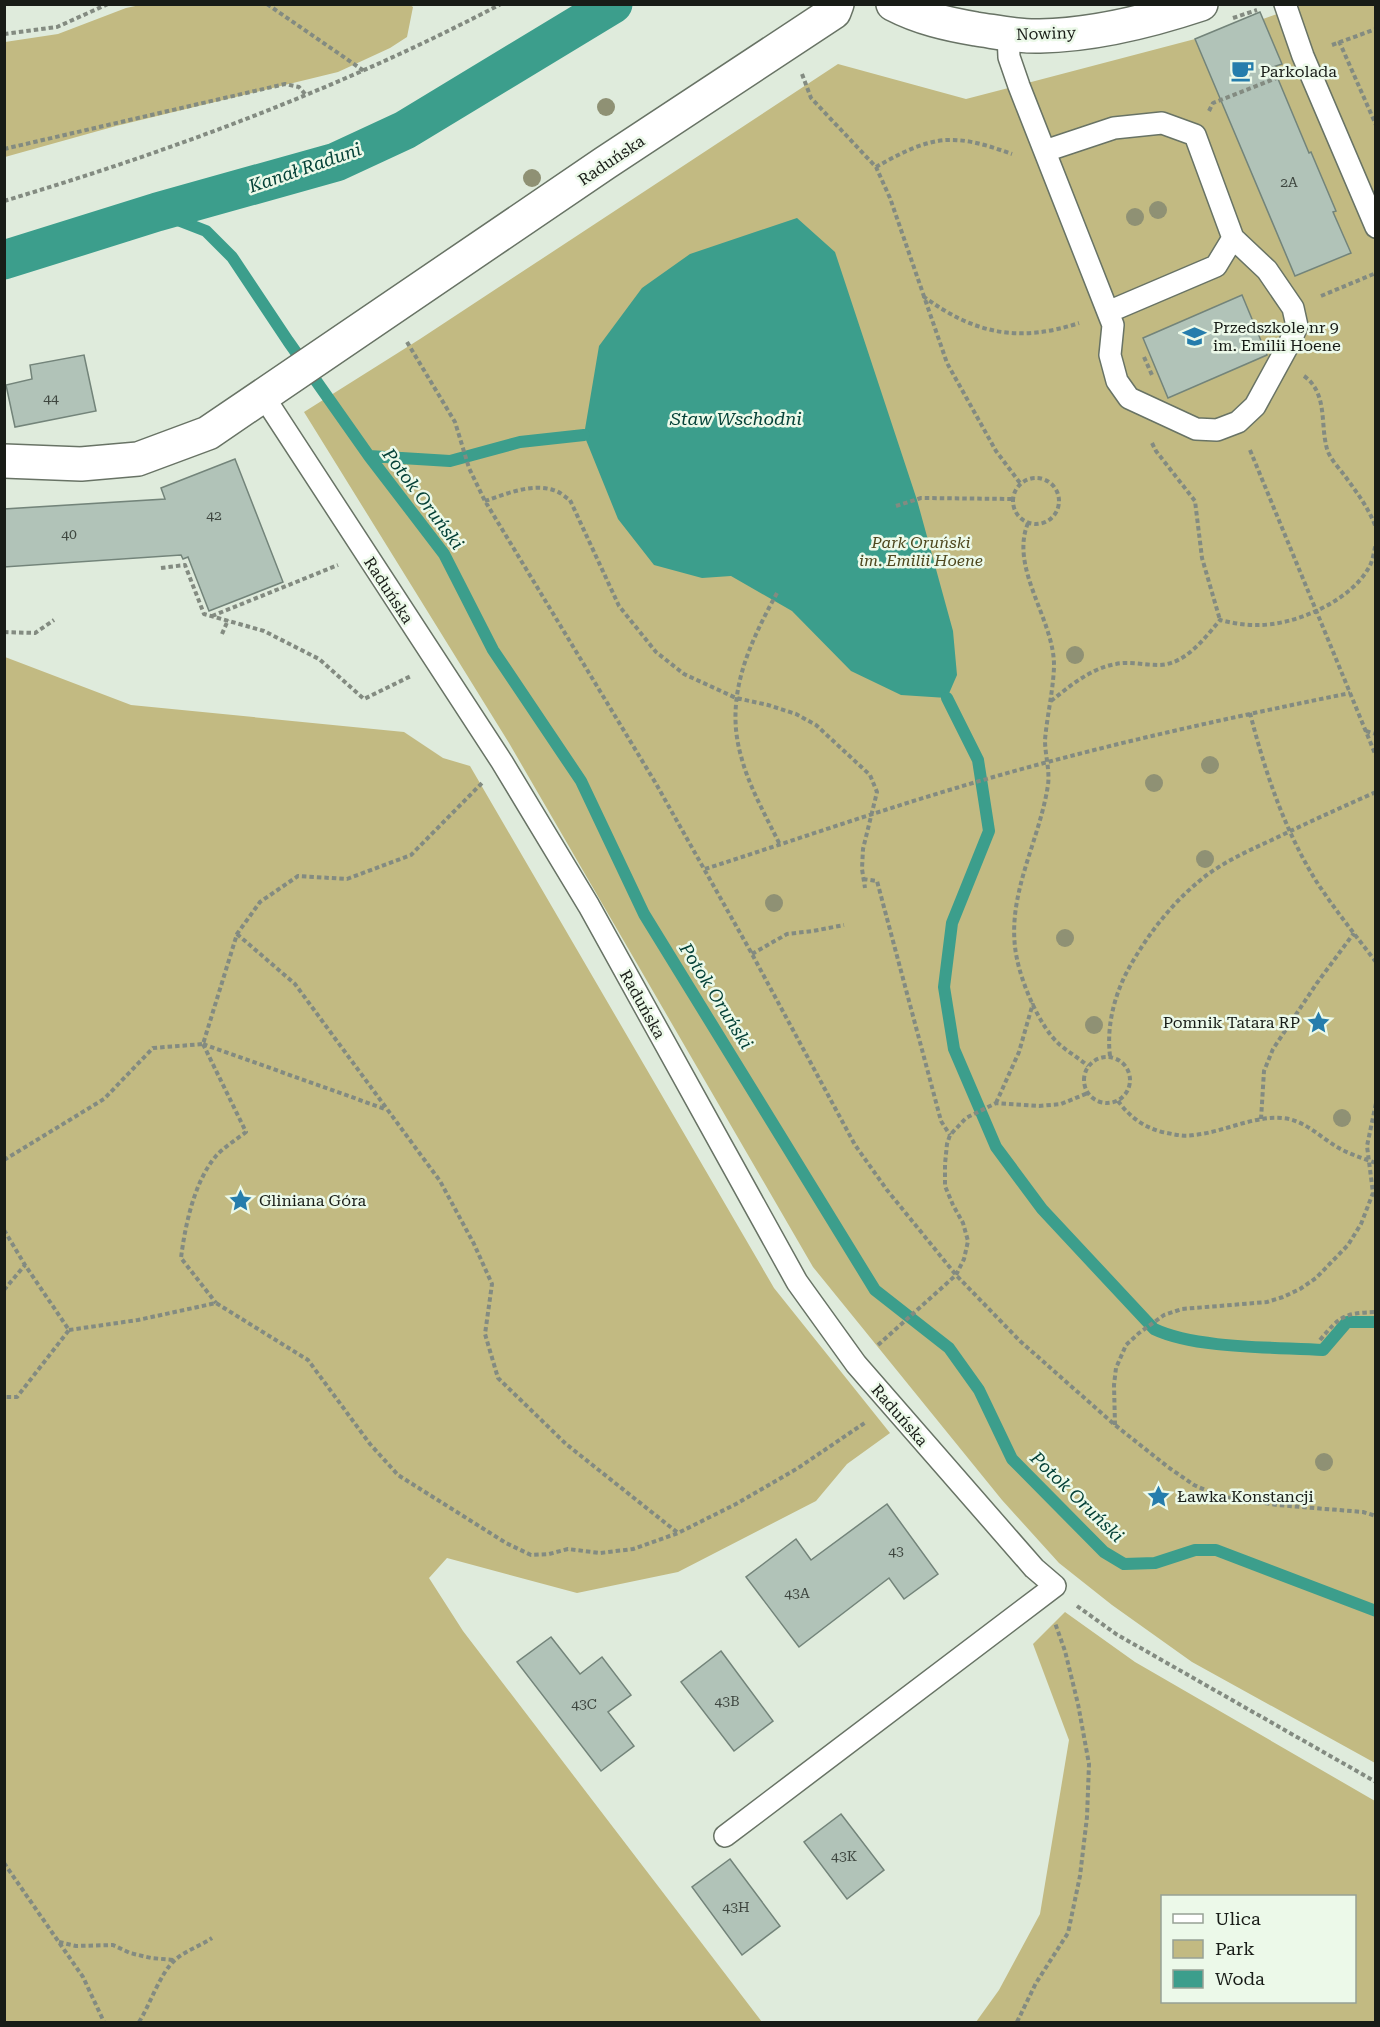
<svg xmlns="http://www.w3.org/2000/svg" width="1380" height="2027" viewBox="0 0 1380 2027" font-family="'Roboto Serif',serif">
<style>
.green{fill:#c2ba82;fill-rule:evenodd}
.water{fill:#3c9e8c}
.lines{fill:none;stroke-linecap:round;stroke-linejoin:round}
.stream{stroke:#3c9e8c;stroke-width:12}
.canal{stroke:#3c9e8c;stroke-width:39}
.building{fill:#b1c3b8;stroke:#73847a;stroke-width:1.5}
.service-casing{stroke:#687365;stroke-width:24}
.minor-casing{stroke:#687365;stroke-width:36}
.tertiary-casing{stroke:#687365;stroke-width:36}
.path{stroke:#838b81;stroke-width:4;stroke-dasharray:4.5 3;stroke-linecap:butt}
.service{stroke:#fff;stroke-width:21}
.minor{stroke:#fff;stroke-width:33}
.tertiary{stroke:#fff;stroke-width:33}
.tree{fill:#8f9174}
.labels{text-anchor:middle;stroke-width:5;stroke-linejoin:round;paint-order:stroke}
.number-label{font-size:14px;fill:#3e463f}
.street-label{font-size:16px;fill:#181c17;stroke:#ecf9e9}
.poi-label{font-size:16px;fill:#181c17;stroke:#ecf9e9;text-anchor:start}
.park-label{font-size:16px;font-style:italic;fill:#4e481f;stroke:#ecf9e9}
.water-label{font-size:18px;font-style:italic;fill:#044137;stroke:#ecf9e9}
</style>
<rect width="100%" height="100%" fill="#dfebdc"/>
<!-- green -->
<path class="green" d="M 410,5 L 413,7 L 407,37 L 390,48 L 338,72 L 116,126 L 5,157 L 5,42 L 58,34 L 126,8 L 140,5 Z
M 1302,5 L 1375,5 L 1375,1763 L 1192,1662 L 1112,1605 L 1059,1563 L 1002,1500 L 813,1267 L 509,743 L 304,412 L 420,339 L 838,64 L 966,99 L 1195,39 L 1260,12 L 1263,19 Z
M 5,657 L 131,705 L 404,732 L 443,758 L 470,766 L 774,1288 L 890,1433 L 847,1464 L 816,1501 L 678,1572 L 577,1593 L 447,1558 L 429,1578 L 463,1631 L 762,2022 L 5,2022 Z
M 1065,1612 L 1135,1662 L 1375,1801 L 1375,2022 L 976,2022 L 999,1990 L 1040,1914 L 1069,1740 L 1033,1644 ZM 1162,1896 L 1354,1896 L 1354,2002 L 1162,2002 Z"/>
<!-- water -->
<path class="water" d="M 797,218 L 835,252 L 917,500 L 953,631 L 957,675 L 947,698 L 901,695 L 851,671 L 792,611 L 731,576 L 702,578 L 654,565 L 618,519 L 584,435 L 599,346 L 642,288 L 690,254 Z"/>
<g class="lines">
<!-- stream -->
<path class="stream" d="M 157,212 L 206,231 L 232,257 L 288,341 L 369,456 L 444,554 L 493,650 L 581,781 L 644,914 L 875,1290 L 949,1348 L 979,1390 L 1012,1459 L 1104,1552 L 1124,1564 L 1155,1563 L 1195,1550 L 1216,1550 L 1376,1611
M 369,456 L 450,461 L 520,442 L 584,435
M 947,698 L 978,760 L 989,831 L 952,923 L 944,987 L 954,1049 L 996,1147 L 1042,1209 L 1154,1329 C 1196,1349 1275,1347 1323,1350 L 1347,1322 L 1376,1322"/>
<!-- canal -->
<path class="canal" d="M 4,260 L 157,212 L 336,162 L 405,130 L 613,4"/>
</g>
<!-- building -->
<path class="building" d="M 1260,12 L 1282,64 L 1273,67 L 1309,153 L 1311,152 L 1336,211 L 1333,212 L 1351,253 L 1295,276 L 1195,39 Z
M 1242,295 L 1267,355 L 1168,398 L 1143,338 Z
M 84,355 L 96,411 L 15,427 L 6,385 L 32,379 L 30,365 Z
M 235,459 L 283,582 L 209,611 L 188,557 L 183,559 L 181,555 L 4,567 L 4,509 L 165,499 L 161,488 Z
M 887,1504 L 938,1574 L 904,1599 L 889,1578 L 799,1647 L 746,1577 L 796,1539 L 811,1560 Z
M 551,1637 L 580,1674 L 602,1657 L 631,1695 L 608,1712 L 634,1746 L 601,1771 L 517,1662 Z
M 721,1651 L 773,1721 L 734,1751 L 681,1682 Z
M 841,1814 L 884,1870 L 847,1899 L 804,1842 Z
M 730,1859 L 780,1926 L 742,1955 L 692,1887 Z"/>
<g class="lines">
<defs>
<path id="service" d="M 1285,4 L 1303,56 L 1376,227
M 1008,34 L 1009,57 L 1019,86 L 1113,325 L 1110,355 L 1117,381 L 1129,398 L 1196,429 L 1217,430 L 1238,422 L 1255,406 L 1290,342 L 1297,326 L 1293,308 L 1267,270 L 1233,238 L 1195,135 L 1162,123 L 1114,128 L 1045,151
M 1108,312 L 1216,266 L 1233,238
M 264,397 L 502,762 L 589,906 L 797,1282 L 856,1364 L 1034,1568 L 1055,1586 L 725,1836"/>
<path id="minor" d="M 4,461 L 81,464 L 138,459 L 208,433 L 605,163 L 834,12 L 837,4"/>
<path id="tertiary" d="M 893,4 C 920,18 947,24 976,29 C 997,32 1019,37 1040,36 C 1093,35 1150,21 1201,4"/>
</defs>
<!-- service casing -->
<use href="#service" class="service-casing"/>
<!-- minor casing -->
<use href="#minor" class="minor-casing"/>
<!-- tertiary casing -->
<use href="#tertiary" class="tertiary-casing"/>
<!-- path -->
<path class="path" d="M 267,4 L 364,71
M 1233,18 L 1257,10
M 4,34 L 57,27 L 108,4
M 1339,41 L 1376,125
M 1332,45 L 1376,29
M 802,74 L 811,98 L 876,167 L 890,198 L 947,363 L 996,451 L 1020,483
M 1209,111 L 1213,103 L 1279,77
M 4,149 L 285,84 L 299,87 L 306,95
M 876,167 C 897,155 923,141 947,140 C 970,139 992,147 1012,154
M 4,201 C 175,150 343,87 501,4
M 923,296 C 974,334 1019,343 1079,323
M 1321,296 L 1376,273
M 407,342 L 455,422 L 469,468 L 485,501 L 655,782 L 752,954 L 855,1145 L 887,1190 L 956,1275 L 1020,1341 L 1115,1425 L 1168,1467 L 1194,1485 L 1219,1496 L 1277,1505 L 1363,1512 L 1376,1516
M 1144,357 L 1152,375
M 1304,376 C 1328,393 1320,424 1327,449 C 1330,459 1339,468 1345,476 C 1357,493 1369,508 1376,528
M 1152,443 L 1156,451 L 1195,501 L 1202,558 L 1220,620
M 1250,450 L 1376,756
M1013 501a23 23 0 1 1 46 0a23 23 0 1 1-46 0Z
M 485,501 C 506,494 531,483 553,490 C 559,491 565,497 570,500 L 619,606 L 656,652 L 684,674 L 736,698 L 768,705 L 796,714 L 816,725 L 870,775 L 877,792 L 863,849 L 862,869 L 865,888
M 896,506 L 921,498 L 1013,499
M 1028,523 C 1009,569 1055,620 1054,667 C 1053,692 1047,716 1045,740 C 1045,755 1050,770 1048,785 C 1039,844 1004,898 1017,959 C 1022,984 1040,1027 1059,1044 C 1068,1052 1079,1058 1088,1066
M 161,568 L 185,565 L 204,614 L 264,631 L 319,659 L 364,699 L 411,676
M 777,593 C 749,644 724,697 741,756 C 749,787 766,816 780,845
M 212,616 L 338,565
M 4,632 L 35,633 L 54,620
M 222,634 L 228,620
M 1051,701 C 1070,686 1091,668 1116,664 C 1129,661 1144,665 1158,665 C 1185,665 1204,639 1220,620 C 1232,623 1244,625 1256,625 C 1293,626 1349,602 1368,569 C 1373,562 1374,551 1376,543
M 1250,713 C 1265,772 1285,832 1318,884 C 1336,911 1356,936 1376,962
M 1366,731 L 1376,734
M 705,869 C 789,842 872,813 956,788 C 1085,749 1218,720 1350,693
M 863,879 L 877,881 L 941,1121 L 950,1135
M 237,934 L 295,984 L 440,1181 L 474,1244 L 492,1284 L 485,1334 L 498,1378 L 566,1444 L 678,1533
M 752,954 L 787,934 L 813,931 L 844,925
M 203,1044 L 246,1132 C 237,1139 224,1147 216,1156 C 194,1182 185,1226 181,1258 L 216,1303
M 203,1044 L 385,1109
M 1110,1056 C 1106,1023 1116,989 1133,961 C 1150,932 1171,905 1197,883 C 1220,863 1248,851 1276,838 C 1309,822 1342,807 1376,792
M1084 1080a23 23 0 1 1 46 0a23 23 0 1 1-46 0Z
M 1118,1101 C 1129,1116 1143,1127 1162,1132 C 1173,1134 1183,1137 1194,1135 C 1226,1132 1257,1113 1289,1119 C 1307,1123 1322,1138 1337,1147 C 1349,1154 1362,1158 1376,1163
M 996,1103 L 1019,1052 L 1033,1003
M 1261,1119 L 1264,1071 L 1273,1049 L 1317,983 L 1354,933
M 4,1160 L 104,1099 L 153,1048 L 203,1044 L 237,934 L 260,902 L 298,876 L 347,879 L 411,855 L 482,783
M 4,1230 L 25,1265 L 69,1330 L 17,1397 L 4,1397
M 4,1290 L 25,1265
M 69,1330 L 138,1320 L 216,1303 L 308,1360 L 370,1444 L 398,1475 L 506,1543 L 531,1555 L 549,1554 L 568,1549 L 600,1553 L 633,1549 L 678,1533 L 736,1504 L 798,1468 L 866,1422
M 1320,1340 C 1340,1316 1344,1313 1376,1312
M 878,1345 L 956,1275 L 964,1259 L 968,1241 L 963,1223 L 953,1205 L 945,1186 L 945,1164 L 947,1144 L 950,1135 L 966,1118 L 996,1103 L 1039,1106 L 1061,1104 L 1088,1093
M 1115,1425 L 1114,1385 L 1116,1368 L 1126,1345 L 1139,1333 L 1164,1315 L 1182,1309 L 1267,1302 L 1283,1297 L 1300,1289 L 1316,1278 L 1348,1245 L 1361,1224 L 1373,1193 L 1367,1146 L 1376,1103
M 1077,1606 L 1116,1634 L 1376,1782
M 4,1863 L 83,1977 L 104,2022
M 59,1942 L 76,1946 L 113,1945 L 130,1953 L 151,1958 L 174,1960
M 139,2022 C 150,2005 160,1973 175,1960 C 185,1951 200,1946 212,1938
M 1017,2022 L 1036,1983 L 1068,1933 L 1080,1876 L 1087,1817 L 1089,1764 L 1078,1704 L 1065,1651 L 1055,1623"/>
<!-- service -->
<use href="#service" class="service"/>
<!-- minor -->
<use href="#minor" class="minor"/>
<!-- tertiary -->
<use href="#tertiary" class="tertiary"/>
</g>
<!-- trees -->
<g class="tree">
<circle cx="606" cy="107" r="9"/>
<circle cx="532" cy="178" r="9"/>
<circle cx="1158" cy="210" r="9"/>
<circle cx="1135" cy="217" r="9"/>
<circle cx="1075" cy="655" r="9"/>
<circle cx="1210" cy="765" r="9"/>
<circle cx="1154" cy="783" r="9"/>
<circle cx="1205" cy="859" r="9"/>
<circle cx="774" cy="903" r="9"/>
<circle cx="1065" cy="938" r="9"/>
<circle cx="1094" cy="1025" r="9"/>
<circle cx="1342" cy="1118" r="9"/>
<circle cx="1324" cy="1462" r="9"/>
</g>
<!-- icons -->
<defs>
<symbol id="cafe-bare" viewBox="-9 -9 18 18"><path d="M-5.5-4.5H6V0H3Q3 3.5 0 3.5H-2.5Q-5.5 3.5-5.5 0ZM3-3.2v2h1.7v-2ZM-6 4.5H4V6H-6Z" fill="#257dac" stroke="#ecf9e9" stroke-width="2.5" paint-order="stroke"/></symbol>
<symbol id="school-bare" viewBox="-9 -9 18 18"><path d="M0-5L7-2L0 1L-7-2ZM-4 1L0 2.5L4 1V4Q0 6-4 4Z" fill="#257dac" stroke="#ecf9e9" stroke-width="2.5" paint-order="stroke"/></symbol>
<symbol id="sight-bare" viewBox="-9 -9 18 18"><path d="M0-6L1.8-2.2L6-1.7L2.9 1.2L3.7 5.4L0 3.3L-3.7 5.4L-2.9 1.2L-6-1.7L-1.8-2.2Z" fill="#257dac" stroke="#ecf9e9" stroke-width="2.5" paint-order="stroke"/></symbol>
</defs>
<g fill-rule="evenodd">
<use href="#cafe-bare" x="1226" y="54" width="33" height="33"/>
<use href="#school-bare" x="1178" y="320" width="33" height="33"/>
<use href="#sight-bare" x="1302" y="1006" width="33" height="33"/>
<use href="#sight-bare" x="224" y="1184" width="33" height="33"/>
<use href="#sight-bare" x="1142" y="1480" width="33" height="33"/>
</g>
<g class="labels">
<!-- number labels -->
<g class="number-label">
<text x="1289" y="187">2A</text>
<text x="51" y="403">44</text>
<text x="214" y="520">42</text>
<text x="69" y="539">40</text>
<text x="896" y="1556">43</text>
<text x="797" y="1598">43A</text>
<text x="727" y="1706">43B</text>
<text x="584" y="1709">43C</text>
<text x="844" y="1861">43K</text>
<text x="736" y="1912">43H</text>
</g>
<!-- street labels -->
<g class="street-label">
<text transform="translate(1046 33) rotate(-2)" y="6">Nowiny</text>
<text transform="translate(611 160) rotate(-34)" y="6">Raduńska</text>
<text transform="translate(389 590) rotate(57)" y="6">Raduńska</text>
<text transform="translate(643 1004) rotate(61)" y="6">Raduńska</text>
<text transform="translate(900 1415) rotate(49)" y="6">Raduńska</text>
</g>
<!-- poi labels -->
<g class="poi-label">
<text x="1260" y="77">Parkolada</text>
<text x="1213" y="333">Przedszkole nr 9<tspan x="1213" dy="18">im. Emilii Hoene</tspan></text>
<text x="1300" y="1028" text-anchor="end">Pomnik Tatara RP</text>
<text x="259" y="1206">Gliniana Góra</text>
<text x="1177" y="1502">Ławka Konstancji</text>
</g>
<!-- park labels -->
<g class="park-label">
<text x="921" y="548">Park Oruński<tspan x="921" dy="18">im. Emilii Hoene</tspan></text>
</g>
<!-- water labels -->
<g class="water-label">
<text transform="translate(305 168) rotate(-19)" y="6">Kanał Raduni</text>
<text x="736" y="425">Staw Wschodni</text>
<text transform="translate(423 499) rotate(53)" y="6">Potok Oruński</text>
<text transform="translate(716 996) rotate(58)" y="6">Potok Oruński</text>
<text transform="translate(1077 1497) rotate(44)" y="6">Potok Oruński</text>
</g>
</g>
<!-- border -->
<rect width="1380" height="2027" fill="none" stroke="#181c17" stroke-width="12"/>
<!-- legend -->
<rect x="1161" y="1895" width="195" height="108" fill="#ecf9e9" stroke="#97a195" stroke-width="1.5"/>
<rect x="1173" y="1914" width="30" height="9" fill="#ffffff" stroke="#97a195" stroke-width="1.5"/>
<text x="1215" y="1925" font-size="18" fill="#181c17">Ulica</text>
<rect x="1173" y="1940" width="30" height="18" fill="#c2ba82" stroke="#97a195" stroke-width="1.5"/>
<text x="1215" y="1955" font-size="18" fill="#181c17">Park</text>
<rect x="1173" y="1970" width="30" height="18" fill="#3c9e8c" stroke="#97a195" stroke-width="1.5"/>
<text x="1215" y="1985" font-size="18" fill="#181c17">Woda</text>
</svg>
